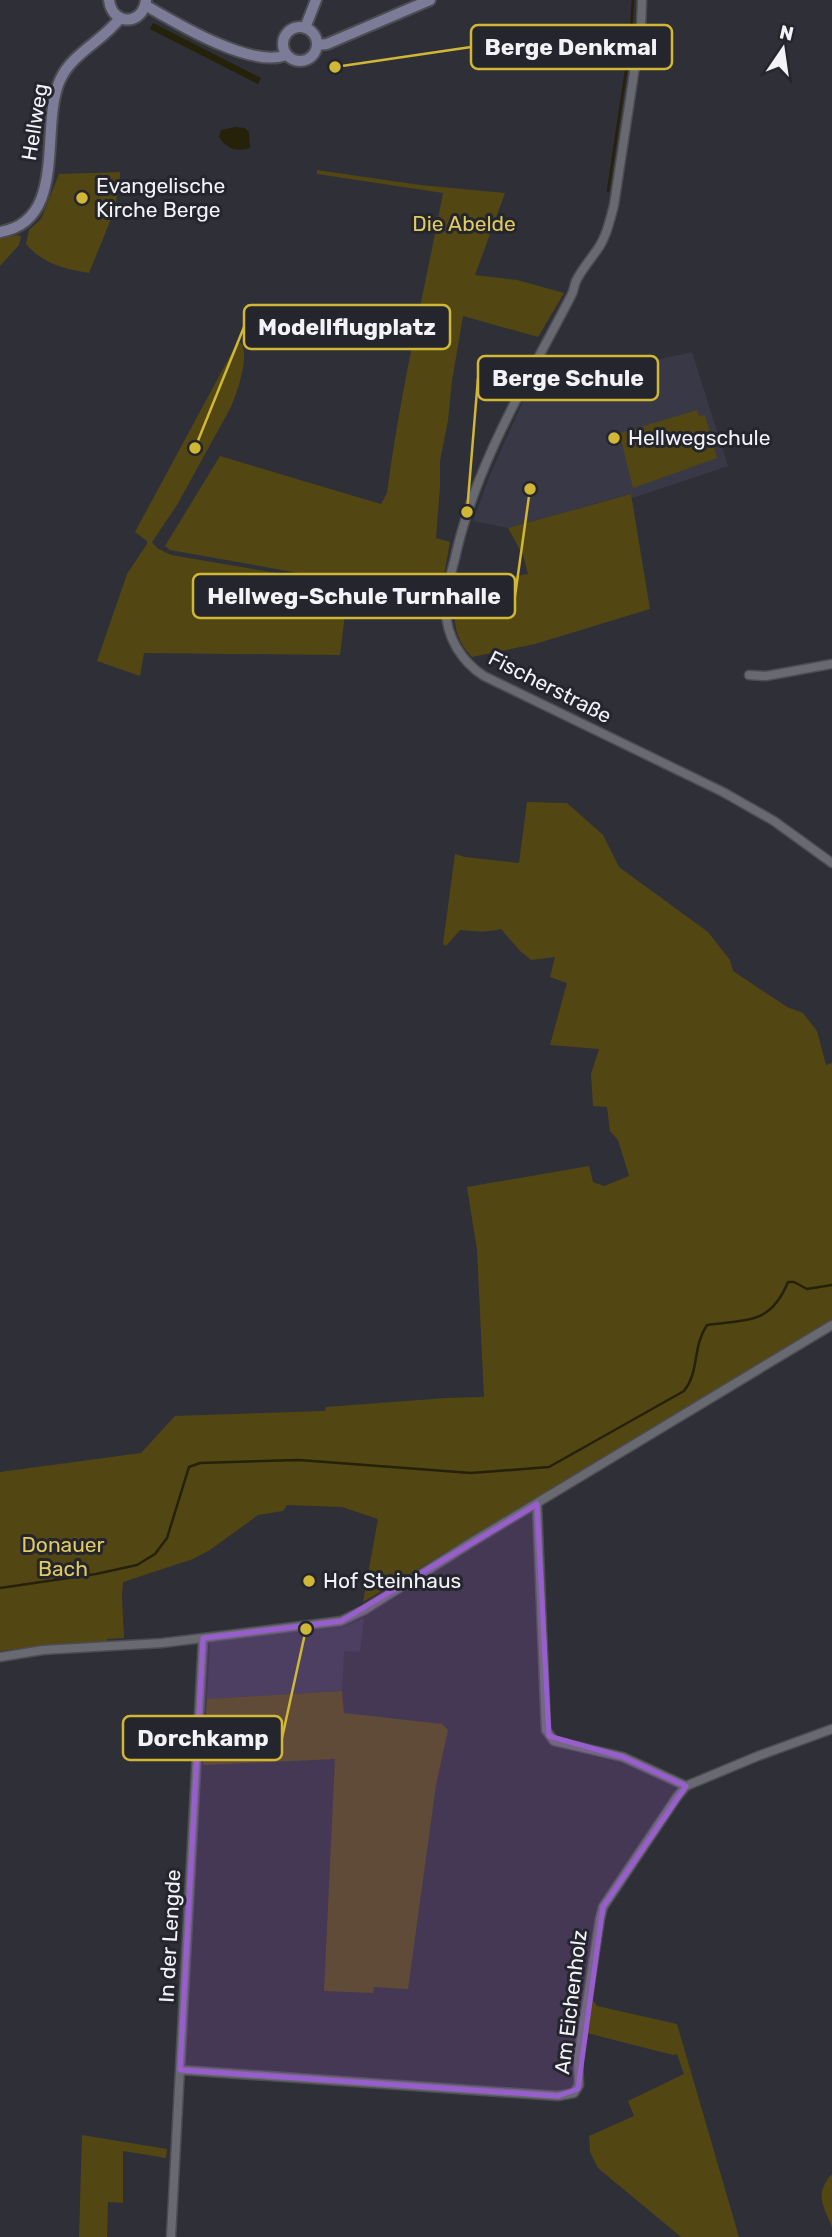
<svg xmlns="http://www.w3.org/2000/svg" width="832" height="2237" viewBox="0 0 832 2237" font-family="Rubik,sans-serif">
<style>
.built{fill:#393846}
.green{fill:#524713}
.water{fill:#262109}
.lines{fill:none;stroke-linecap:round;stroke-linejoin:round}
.stream{stroke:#262109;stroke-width:2.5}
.street-casing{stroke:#4c4c52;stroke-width:11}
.secondary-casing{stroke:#4c4c52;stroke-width:14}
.street{stroke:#696972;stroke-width:8}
.secondary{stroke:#7d7c98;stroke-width:10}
.marked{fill:#995ecd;fill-opacity:0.2;stroke:#995ecd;stroke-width:5;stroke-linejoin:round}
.poi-dot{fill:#d1b736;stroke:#25252d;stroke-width:2.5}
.labels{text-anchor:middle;stroke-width:6;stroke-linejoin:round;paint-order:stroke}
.street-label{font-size:21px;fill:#f2f2f7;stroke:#25252d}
.poi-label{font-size:21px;fill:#f2f2f7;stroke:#25252d;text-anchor:start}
.park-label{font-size:21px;fill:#e1ca5f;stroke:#25252d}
.leader{fill:none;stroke:#d1b736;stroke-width:2.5}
.callout-dot{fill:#d1b736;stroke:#25252d;stroke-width:2.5}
.callout{fill:#25252d;stroke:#d1b736;stroke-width:2.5}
.callout-label{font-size:23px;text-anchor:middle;font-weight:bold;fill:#f2f2f7}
</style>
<rect width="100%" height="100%" fill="#2f2f37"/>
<!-- built -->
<path class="built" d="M 692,352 L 728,466 L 632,498 L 630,494 L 508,528 L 473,521 L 489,477 L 529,388 Z
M 364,1618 L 360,1652 L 344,1651 L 342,1691 L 207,1699 L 210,1642 L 344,1627 Z"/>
<!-- green -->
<path class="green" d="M 317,170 L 420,185 L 505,193 L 475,275 L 517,280 L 564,293 L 538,337 L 463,316 L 452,381 L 448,420 L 440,461 L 440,486 L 436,538 L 450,542 L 439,602 L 440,614 L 347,598 L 340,655 L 144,653 L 140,676 L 97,661 L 127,574 L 147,544 L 147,541 L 135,532 L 237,343 L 241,343 C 250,356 237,393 231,407 L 177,505 L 152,542 L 157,548 L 171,555 L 376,590 L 377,587 L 170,550 L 165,546 L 220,456 L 381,504 L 387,493 C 400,392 424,293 443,193 L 317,174 Z
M 120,172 C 120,206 101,242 89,273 C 65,269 43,264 26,244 L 29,230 L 41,219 L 59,174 Z
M 17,235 L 21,236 L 19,245 L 0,266 L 0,239 Z
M 697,410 L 699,416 L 705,415 L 717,458 L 633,488 L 621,440 L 617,434 Z
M 631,494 L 650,609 L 535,644 L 472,657 C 452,637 452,613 458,586 L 528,574 L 523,555 L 508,528 Z
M 527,802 L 567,803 L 603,835 L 619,867 L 708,932 L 730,960 L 733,971 L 787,1007 L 803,1013 L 817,1031 L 826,1065 L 832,1063 L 832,1320 L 363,1602 L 378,1519 L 342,1507 L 287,1505 L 283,1511 L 258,1515 L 210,1550 L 193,1559 L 123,1582 L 122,1598 L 124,1638 L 107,1639 L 107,1642 L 42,1646 L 0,1651 L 0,1472 L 141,1453 L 175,1416 L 325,1411 L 326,1407 L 446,1398 L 484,1397 L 477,1250 L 467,1187 L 589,1166 L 593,1182 L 604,1186 L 629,1176 L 618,1140 L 610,1131 L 607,1107 L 593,1106 L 591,1074 L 599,1049 L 550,1045 L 567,983 L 550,977 L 555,957 L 531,960 L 520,951 L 501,929 C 485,933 476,931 460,930 L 446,946 L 443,944 L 455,854 L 465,857 L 519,863 Z
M 342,1691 L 344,1713 L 442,1724 L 448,1730 L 436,1785 L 408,1989 L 374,1987 L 373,1993 L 324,1991 L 335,1759 L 203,1765 L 207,1699 Z
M 592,1999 L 597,2006 L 677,2024 L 739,2237 L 681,2237 L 598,2168 L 590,2152 L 589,2136 L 634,2116 L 628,2101 L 684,2074 L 677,2054 L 673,2055 L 587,2033 Z
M 82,2135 L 167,2149 L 166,2158 L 123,2151 L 123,2203 L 108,2202 L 107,2237 L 79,2237 Z
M 832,2174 L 832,2227 C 823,2205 814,2194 832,2174 Z"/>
<!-- water -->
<path class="water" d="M 153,23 L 261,78 L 258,84 L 150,29 Z
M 235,127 L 245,128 L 249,132 L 250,148 C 236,152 227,149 219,137 L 221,130 Z"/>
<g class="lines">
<!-- stream -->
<path class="stream" d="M 608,191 L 630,44 L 633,0
M 0,1588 L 96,1574 L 137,1565 L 155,1554 L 167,1538 L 189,1467 L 200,1463 L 299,1460 L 471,1473 L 549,1467 L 684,1391 C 700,1371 692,1347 707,1325 C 748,1319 770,1325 788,1282 L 794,1282 L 807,1289 L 832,1285"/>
<defs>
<path id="street" d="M 642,0 L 641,27 L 614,205 C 610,220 606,238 597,250 C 590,260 582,269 576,281 C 574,286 574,291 571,296 C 527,381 476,463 455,558 C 451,574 445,593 446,610 C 446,637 462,662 484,676 L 723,792 L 774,821 L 832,863
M 749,675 L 766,676 L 832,664
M 537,1504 L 546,1730 L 554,1741 L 623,1757 L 686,1786
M 0,1657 L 43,1650 L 162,1643 L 341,1621 L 364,1610 L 472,1542 L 832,1325
M 180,2070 L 558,2096 L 574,2093 L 579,2085 L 578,2059 L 600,1919 L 603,1907 L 677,1797 L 686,1786 L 758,1756 L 832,1729
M 171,2237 L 203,1638"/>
<path id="secondary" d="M 109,0 C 112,26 143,26 146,0
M 145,5 C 176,23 252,69 286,55
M283 44a17 17 0 1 1 34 0a17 17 0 1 1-34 0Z
M 305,28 L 316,0
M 317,45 L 327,44 L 430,0
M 0,232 C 69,221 39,126 60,80 C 72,53 103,41 120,18"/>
</defs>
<!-- street casing -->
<use href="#street" class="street-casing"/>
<!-- secondary casing -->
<use href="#secondary" class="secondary-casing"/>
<!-- street -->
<use href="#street" class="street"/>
<!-- secondary -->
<use href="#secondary" class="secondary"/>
</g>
<!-- marked area -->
<path class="marked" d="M 537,1504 L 549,1736 L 623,1757 L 686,1786 L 603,1907 L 578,2089 L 558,2096 L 180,2070 L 203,1638 L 341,1621 Z"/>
<!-- markers -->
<g class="poi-dot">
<circle cx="82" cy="198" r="7"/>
<circle cx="614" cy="438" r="7"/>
<circle cx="309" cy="1581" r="7"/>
</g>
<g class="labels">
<!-- street labels -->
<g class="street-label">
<text transform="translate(35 122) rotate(-81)" y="7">Hellweg</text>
<text transform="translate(550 687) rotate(27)" y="7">Fischerstraße</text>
<text transform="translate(170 1936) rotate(-87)" y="7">In der Lengde</text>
<text transform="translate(571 2002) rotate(-83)" y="7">Am Eichenholz</text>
</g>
<!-- poi labels -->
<g class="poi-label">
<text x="96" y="193">Evangelische<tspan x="96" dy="24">Kirche Berge</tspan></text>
<text x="628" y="445">Hellwegschule</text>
<text x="323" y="1588">Hof Steinhaus</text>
</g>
<!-- park labels -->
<g class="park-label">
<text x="464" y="231">Die Abelde</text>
<text x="63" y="1552">Donauer<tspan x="63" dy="24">Bach</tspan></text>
</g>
</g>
<!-- callouts -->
<path class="leader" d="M335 67L471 47M195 448L244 327M467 512L478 378M530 489L515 596M306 1629L282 1738"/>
<g class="callout-dot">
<circle cx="335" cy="67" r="7"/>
<circle cx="195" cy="448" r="7"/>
<circle cx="467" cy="512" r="7"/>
<circle cx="530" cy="489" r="7"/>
<circle cx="306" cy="1629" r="7"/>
</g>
<g class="callout">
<rect x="471" y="25" width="201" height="44" rx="7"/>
<rect x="244" y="305" width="206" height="44" rx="7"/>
<rect x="478" y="356" width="180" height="44" rx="7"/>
<rect x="193" y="574" width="322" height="44" rx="7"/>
<rect x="123" y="1716" width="159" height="44" rx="7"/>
</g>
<g class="callout-label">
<text x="571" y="55">Berge Denkmal</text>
<text x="347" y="335">Modellflugplatz</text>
<text x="568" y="386">Berge Schule</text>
<text x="354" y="604">Hellweg-Schule Turnhalle</text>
<text x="203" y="1746">Dorchkamp</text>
</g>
<!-- north arrow -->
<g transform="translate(783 49) rotate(13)" stroke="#25252d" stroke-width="5" paint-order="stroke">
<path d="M0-5L12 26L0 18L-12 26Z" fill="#f2f2f7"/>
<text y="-10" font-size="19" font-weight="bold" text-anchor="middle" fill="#f2f2f7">N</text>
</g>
</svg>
